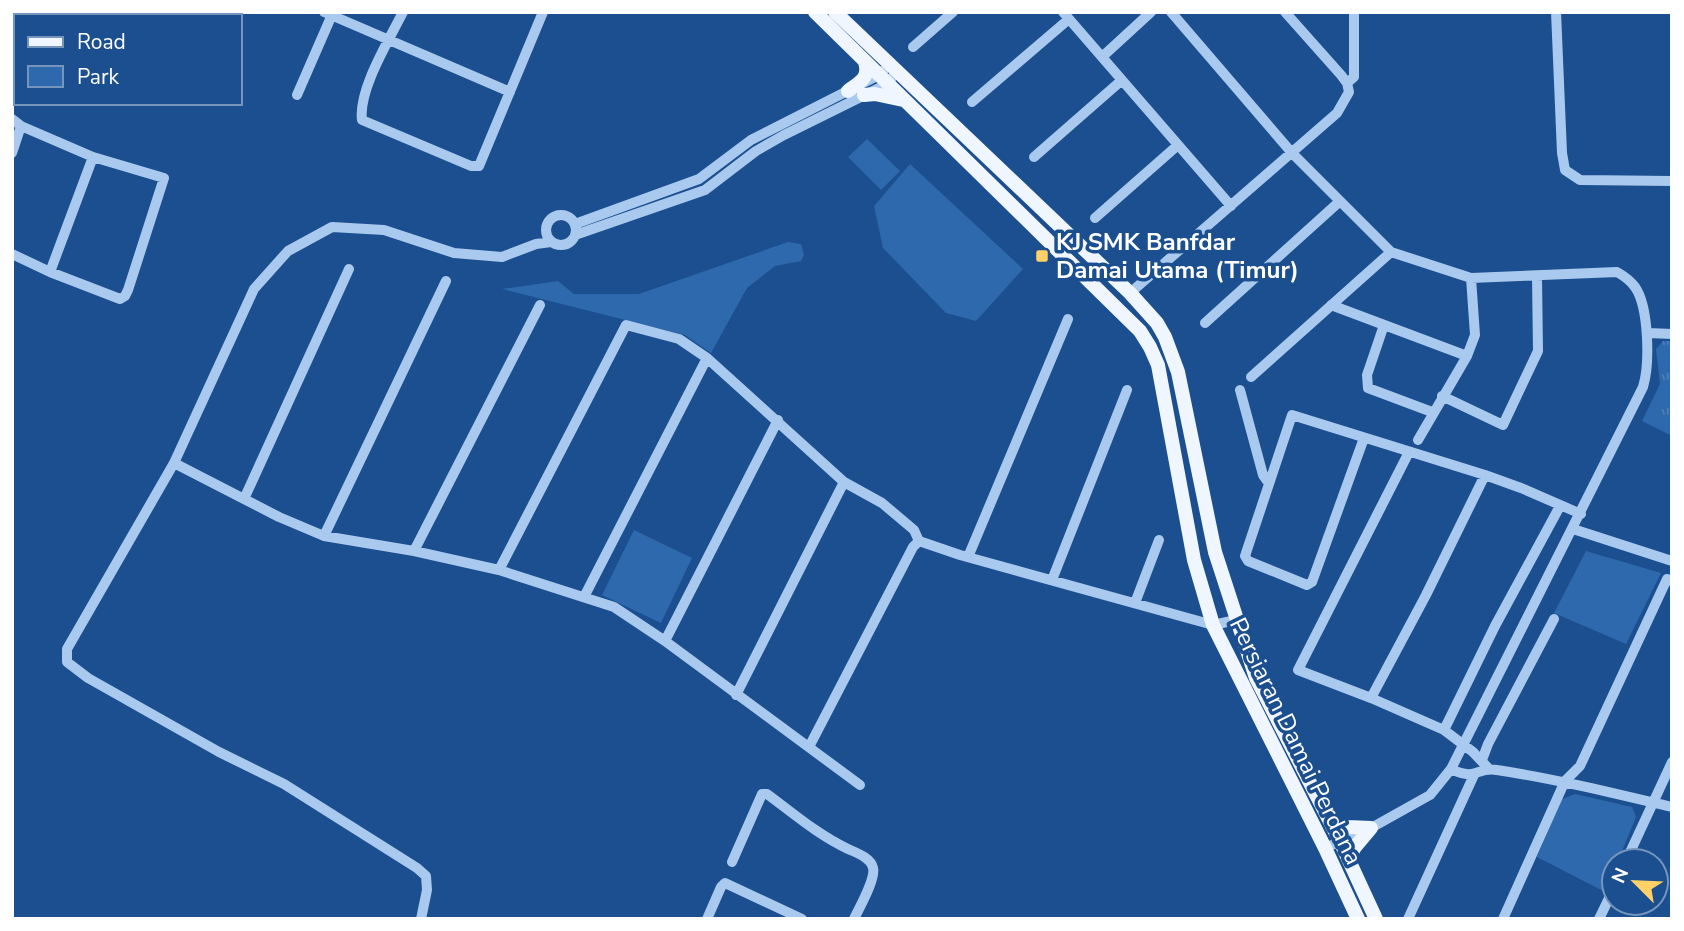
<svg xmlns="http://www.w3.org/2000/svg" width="1684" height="931" viewBox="0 0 1684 931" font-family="'Nunito Sans',sans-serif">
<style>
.grass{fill:url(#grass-tufts)}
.park{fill:#2e69ad}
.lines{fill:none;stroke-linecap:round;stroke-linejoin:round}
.minor{stroke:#a9c9ee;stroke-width:10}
.major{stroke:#f0f6ff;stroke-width:14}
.poi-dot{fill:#ffd166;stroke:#1b4f8f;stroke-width:2.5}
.labels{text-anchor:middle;stroke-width:7;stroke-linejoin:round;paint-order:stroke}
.poi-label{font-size:24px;font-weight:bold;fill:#fff;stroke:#1b4f8f;text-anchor:start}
.street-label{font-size:24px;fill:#fff;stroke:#1b4f8f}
</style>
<defs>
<pattern id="grass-tufts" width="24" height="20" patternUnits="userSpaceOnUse" patternTransform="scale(1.75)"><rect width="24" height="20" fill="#2e69ad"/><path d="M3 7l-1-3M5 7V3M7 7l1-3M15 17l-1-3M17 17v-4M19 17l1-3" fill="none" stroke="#4d80b9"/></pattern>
</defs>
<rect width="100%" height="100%" fill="#1b4f8f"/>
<!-- grass -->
<path class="grass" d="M 1663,341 L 1672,341 L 1672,436 L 1642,421 L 1660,384 L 1656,349 Z"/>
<!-- park -->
<path class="park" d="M 867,139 L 900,171 L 881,190 L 848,157 Z
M 910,164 L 1023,269 L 976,321 L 946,313 L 883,248 L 874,206 Z
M 788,242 L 801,244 L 804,255 L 801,261 L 775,266 L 747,288 L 711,353 L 685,335 L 502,289 L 558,281 L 574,294 L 639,294 Z
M 634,530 L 692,558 L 661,623 L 602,595 Z
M 1586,551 L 1661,573 L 1626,644 L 1554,613 Z
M 1575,794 L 1632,807 L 1636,817 L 1618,861 L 1614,861 L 1614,870 L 1605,892 L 1537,857 L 1562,799 Z"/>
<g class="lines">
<!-- minor -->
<path class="minor" d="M 324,12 L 510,92
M 403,12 C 389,40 358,90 362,120 L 471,166 L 479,166 L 543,12
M 1063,12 L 1231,206
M 1171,12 L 1292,153 L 1391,252 L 1471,278 L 1617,272 C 1624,276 1630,280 1635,287 C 1649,307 1650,364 1643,387 L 1451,769 L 1430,795 L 1371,828 L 1325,848
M 1556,12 L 1562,153 L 1565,170 L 1580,180 L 1672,181
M 913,47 L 953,12
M 1102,57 L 1151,12
M 1347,83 L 1354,77 L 1354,12
M 297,95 L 331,17
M 972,102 L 1069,19
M 12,119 L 21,126 L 93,157 L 164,178 L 128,290 L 125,296 L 120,299 L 50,272 L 12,254
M 12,153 L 21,126
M 1034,157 L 1122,80
M546 230a15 15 0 1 1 30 0a15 15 0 1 1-30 0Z
M 1095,218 L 1178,145
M 575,224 L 699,179 L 751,140 L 873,78 L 884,70
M 575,235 L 705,190 L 756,151 L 784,135 L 881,87 L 897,73
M 50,272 L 93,157
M 1130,293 L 1337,113 L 1349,92 L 1347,83 L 1341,75 L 1285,12
M 1331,305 L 1467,356
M 1205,323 L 1339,202
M 1384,325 L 1367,375 L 1368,388 L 1432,412
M 1648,333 L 1672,334
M 1251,377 L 1391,252
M 1240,390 L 1263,475 L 1268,482
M 1442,396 L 1503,425 L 1538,351 L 1537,277
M 1364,438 L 1312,582 L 1307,585 L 1248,561 L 1245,556 L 1292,415 L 1485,475 L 1521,488 L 1581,514
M 1418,440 L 1467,356 L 1475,335 L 1471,278
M 1409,452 L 1298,670 L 1371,698 L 1444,730 L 1473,752 L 1489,769
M 174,463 L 279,517 L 324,536 L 414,551 L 499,570 L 614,607 L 665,641 L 860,785
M 244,499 L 349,269
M 1573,529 L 1672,561
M 324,536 L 446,281
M 919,541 L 960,555 L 1213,625 L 1236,620
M 414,551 L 540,305
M 968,557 L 1068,319
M 499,570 L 626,325 L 679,339 L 707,358 L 844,482 L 882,503 L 914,530 L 919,541
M 1052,580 L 1127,390
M 584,597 L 707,358
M 1135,603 L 1159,540
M 665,641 L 778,420
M 736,695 L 844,482
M 1371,698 L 1426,595 L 1485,475
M 1444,730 L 1495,626 L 1560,506
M 809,747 L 913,547 L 919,541
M 1482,760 L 1488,744 L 1554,619
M 1451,769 C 1478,782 1476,766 1497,770 C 1556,779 1613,793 1672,807
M 1626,861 L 1672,762
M 732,862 L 762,794 L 767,794 C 793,813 818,835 848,849 C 857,853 871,858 873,868 C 876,879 859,908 854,919
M 421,919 L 427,890 L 426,876 L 417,868 L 284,784 L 219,752 L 88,678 L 67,662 L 67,649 L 174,463 L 254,289 L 288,251 L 332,227 L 384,230 L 454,253 L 502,257 L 536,244 L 551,242
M 707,919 L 721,887 L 725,883 L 802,919
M 1408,919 L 1474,775
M 1503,919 L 1565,781 L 1580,766 L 1667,579 L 1672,581
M 1599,919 L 1614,888"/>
<!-- major -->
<path class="major" d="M 815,12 L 1140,331 L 1150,347 L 1158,365 L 1194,560 L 1213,625 L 1325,848 L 1358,919
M 835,12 L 1130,293 L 1157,323 L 1165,337 L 1178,372 L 1215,552 L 1256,678 L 1340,841 L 1376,919
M 848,91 C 860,82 870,78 865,62
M 864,95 L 875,94 L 903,100
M 1331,823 L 1348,827 L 1371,828
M 1348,859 L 1355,847 L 1371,828"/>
</g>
<!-- markers -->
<rect class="poi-dot" x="1035" y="249" width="14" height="14" rx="3.5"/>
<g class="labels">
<!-- poi labels -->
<g class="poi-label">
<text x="1056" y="250">KJ SMK Banfdar<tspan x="1056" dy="28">Damai Utama (Timur)</tspan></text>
</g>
<!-- street labels -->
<g class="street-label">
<text transform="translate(1296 741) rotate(64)" y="8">Persiaran Damai Perdana</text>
</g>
</g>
<!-- border -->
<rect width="1684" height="931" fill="none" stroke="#ffffff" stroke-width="28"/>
<!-- legend -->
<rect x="14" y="14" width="228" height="91" fill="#1b4f8f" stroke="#7695bc" stroke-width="2"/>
<rect x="28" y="37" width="35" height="10" fill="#f0f6ff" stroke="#7695bc" stroke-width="2"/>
<text x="77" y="49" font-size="21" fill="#ffffff">Road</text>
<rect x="28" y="66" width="35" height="21" fill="#2e69ad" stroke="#7695bc" stroke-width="2"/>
<text x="77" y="84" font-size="21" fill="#ffffff">Park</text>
<!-- north arrow -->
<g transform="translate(1635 882) rotate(294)"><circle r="33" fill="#1b4f8f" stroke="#7695bc" stroke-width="2"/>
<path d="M0-5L12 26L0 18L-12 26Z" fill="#ffd166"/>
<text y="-10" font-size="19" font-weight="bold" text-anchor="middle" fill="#ffffff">N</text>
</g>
</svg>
